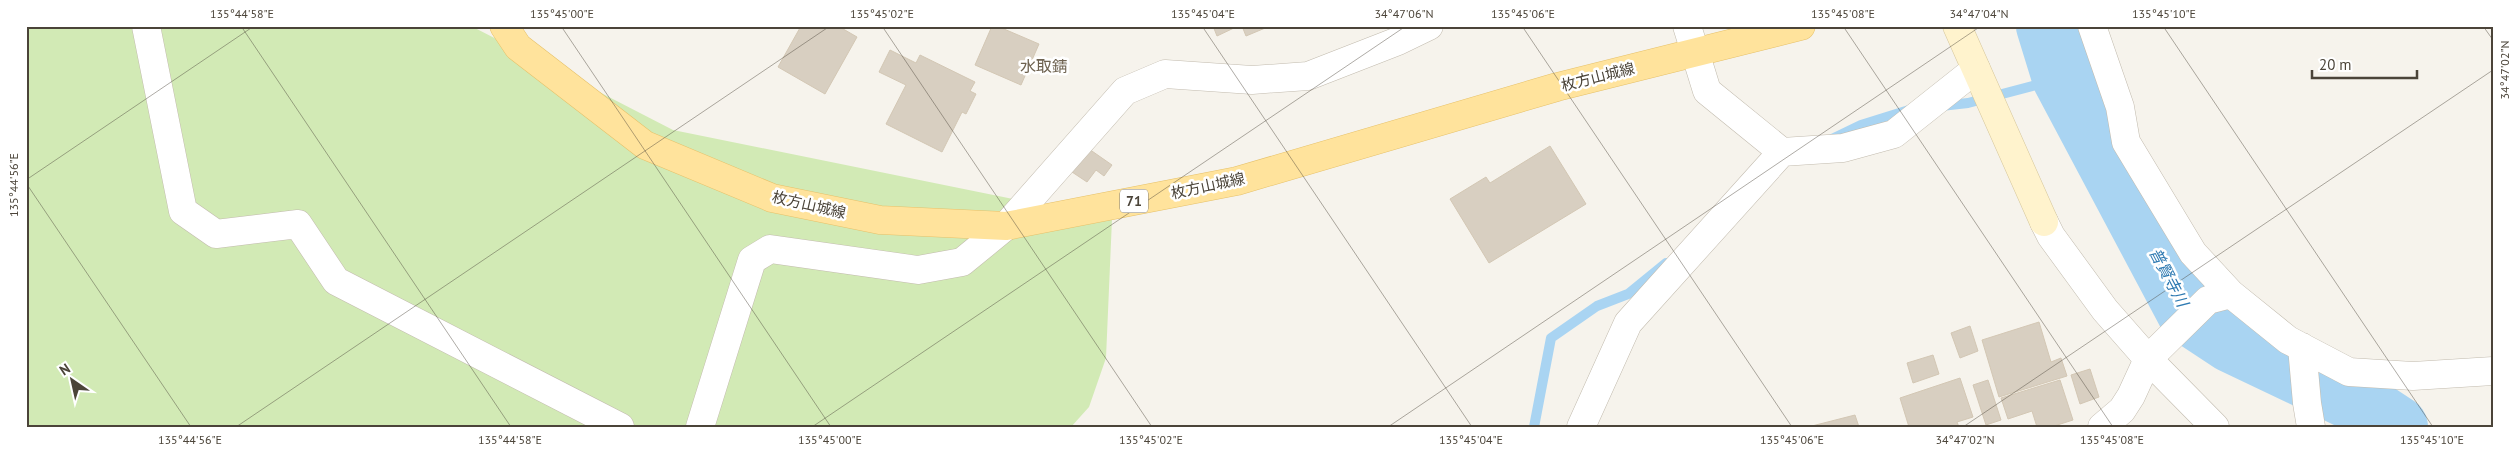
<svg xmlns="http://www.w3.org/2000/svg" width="2519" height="453" viewBox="0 0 2519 453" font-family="'PT Sans','Noto Sans JP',sans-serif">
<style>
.green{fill:#d2eab5}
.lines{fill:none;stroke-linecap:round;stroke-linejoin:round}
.stream{stroke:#a9d4f2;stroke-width:10}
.river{stroke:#a9d4f2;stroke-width:62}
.building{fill:#d8cfc1;stroke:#d3c7b4}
.street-casing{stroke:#c2bbae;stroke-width:29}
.secondary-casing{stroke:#d6c79b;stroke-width:29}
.primary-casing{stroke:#e6c16a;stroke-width:29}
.street{stroke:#fff;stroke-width:28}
.secondary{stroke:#fff3cd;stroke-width:28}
.primary{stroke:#ffe39c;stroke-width:28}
.ticks{fill:none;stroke:#4b4439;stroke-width:1;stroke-opacity:0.45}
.labels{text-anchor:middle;stroke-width:5;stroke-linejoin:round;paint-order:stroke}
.shield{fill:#fff;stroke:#817c74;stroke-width:1}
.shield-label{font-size:14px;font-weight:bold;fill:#4b4439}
.street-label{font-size:15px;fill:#4b4439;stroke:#fff}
.neighbourhood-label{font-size:16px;fill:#6e6250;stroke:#fff}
.water-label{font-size:16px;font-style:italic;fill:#2e7ab2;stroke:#fff}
.neatline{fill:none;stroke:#4b4439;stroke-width:2}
.ticks-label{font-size:12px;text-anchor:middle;fill:#4b4439}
</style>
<rect width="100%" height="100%" fill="#f6f3ec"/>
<!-- green -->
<path class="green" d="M 26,26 L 471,26 L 673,130 L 1112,219 L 1106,358 L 1089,407 L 1071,427 L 26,427 Z"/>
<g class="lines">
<!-- stream -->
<path class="stream" d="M 1941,106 L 1968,103 L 2063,78
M 1832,139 L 1861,125 L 1909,110
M 1534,427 L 1551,338 L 1597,306 L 1628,294 L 1666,263"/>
<!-- river -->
<path class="river" d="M 2047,26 L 2063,78 L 2188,313 L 2232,342 L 2362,404 L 2397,427"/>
</g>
<!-- building -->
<path class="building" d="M 801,26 L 838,26 L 857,37 L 825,94 L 778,67 Z
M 992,26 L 997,26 L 1039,44 L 1021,85 L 975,65 Z
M 1213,26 L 1236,26 L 1236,27 L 1217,36 Z
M 1242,26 L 1270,26 L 1246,36 Z
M 890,50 L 916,63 L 920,55 L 975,82 L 970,91 L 976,94 L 966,114 L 962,112 L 942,152 L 886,124 L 906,85 L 879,72 Z
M 1550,146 L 1586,204 L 1489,263 L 1450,199 L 1486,177 L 1490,183 Z
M 1089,149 L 1112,165 L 1104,176 L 1096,170 L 1087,182 L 1072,172 Z
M 2039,322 L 2051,362 L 2061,358 L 2067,376 L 1999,397 L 1982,340 Z
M 1970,326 L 1978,351 L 1960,358 L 1951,333 Z
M 1933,355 L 1939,374 L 1913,383 L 1907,363 Z
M 2090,369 L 2099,397 L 2080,404 L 2071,375 Z
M 1960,378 L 1973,417 L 1957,422 L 1959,427 L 1909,427 L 1900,398 Z
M 1988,380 L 2001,420 L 1986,425 L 1973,385 Z
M 2060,380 L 2073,420 L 2051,427 L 2037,427 L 2032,411 L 2008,419 L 2001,398 Z
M 1855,415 L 1859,427 L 1808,427 Z"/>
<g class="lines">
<defs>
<path id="street" d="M 146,26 L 183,211 L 216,234 L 298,224 L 336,281 L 620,427
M 1687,26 L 1707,91 L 1782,152 L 1843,148 L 1894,134 L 1976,69
M 2092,26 L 2120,107 L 2126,142 L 2193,253 L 2231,294
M 2044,222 L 2051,236 L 2105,310 L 2148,359 L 2215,427
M 2302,347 L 2307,403 L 2311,427
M 700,427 L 752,260 L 770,249 L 918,270 L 962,262 L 1006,226 L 1125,91 L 1165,74 L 1252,80 L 1308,76 L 1398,41 L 1429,26
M 1581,427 L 1628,323 L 1782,152
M 2102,427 L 2122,410 L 2131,396 L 2148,359 L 2208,300 L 2231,294 L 2288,340 L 2349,372 L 2413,376 L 2493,371"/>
<path id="secondary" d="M 1957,26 L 2044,222"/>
<path id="primary" d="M 504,26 L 518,47 L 645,145 L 772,198 L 880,220 L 1006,226 L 1237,181 L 1557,87 L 1801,26"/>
</defs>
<!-- street casing -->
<use href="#street" class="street-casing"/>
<!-- secondary casing -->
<use href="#secondary" class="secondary-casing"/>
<!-- primary casing -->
<use href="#primary" class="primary-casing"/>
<!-- street -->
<use href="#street" class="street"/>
<!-- secondary -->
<use href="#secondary" class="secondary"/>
<!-- primary -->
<use href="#primary" class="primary"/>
</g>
<!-- ticks -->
<path class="ticks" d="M 241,26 L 511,427M 561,26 L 831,427M 882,26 L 1152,427M 1202,26 L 1472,427M 1522,26 L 1792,427M 1843,26 L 2113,427M 2163,26 L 2433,427M 2483,26 L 2493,40M 26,180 L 254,26M 26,183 L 191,427M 236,427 L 830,26M 812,427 L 1406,26M 1388,427 L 1981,26M 1963,427 L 2493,70"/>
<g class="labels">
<!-- shield labels -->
<rect class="shield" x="1120" y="189.5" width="28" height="23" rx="4"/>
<g class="shield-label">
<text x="1134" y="206">71</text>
</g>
<!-- street labels -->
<g class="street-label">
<text transform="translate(1598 77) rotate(-14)" y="5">枚方山城線</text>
<text transform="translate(1208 186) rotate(-12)" y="5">枚方山城線</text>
<text transform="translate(809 205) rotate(13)" y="5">枚方山城線</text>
</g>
<!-- neighbourhood labels -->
<g class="neighbourhood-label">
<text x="1044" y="72">水取錆</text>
</g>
<!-- water labels -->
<g class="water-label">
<text transform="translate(2169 277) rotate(62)" y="6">普賢寺川</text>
</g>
</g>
<!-- border -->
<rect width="2519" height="453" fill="none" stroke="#ffffff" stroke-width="55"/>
<!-- north arrow -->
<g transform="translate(72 380) rotate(326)" stroke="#ffffff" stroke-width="4" paint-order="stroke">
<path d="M0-4L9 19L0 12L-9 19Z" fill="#4b4439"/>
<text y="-8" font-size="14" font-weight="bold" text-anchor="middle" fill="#4b4439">N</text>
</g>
<!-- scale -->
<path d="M2312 70v8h105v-8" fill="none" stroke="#4b4439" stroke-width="2.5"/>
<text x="2319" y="70" font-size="15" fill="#4b4439" stroke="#ffffff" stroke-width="4" paint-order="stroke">20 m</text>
<rect x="28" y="28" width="2464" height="398" class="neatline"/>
<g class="ticks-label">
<text x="242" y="18">135°44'58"E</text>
<text x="562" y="18">135°45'00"E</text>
<text x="882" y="18">135°45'02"E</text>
<text x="1203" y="18">135°45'04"E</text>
<text x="1404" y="18">34°47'06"N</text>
<text x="1523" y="18">135°45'06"E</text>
<text x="1843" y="18">135°45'08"E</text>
<text x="1979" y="18">34°47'04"N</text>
<text x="2164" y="18">135°45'10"E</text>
<text transform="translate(2505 70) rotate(-90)" y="4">34°47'02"N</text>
<text transform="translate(14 185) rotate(-90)" y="4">135°44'56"E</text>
<text x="190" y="444">135°44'56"E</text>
<text x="510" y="444">135°44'58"E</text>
<text x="830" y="444">135°45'00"E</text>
<text x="1151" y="444">135°45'02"E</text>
<text x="1471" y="444">135°45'04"E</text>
<text x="1792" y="444">135°45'06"E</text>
<text x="1965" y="444">34°47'02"N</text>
<text x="2112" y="444">135°45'08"E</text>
<text x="2432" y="444">135°45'10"E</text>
</g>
</svg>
